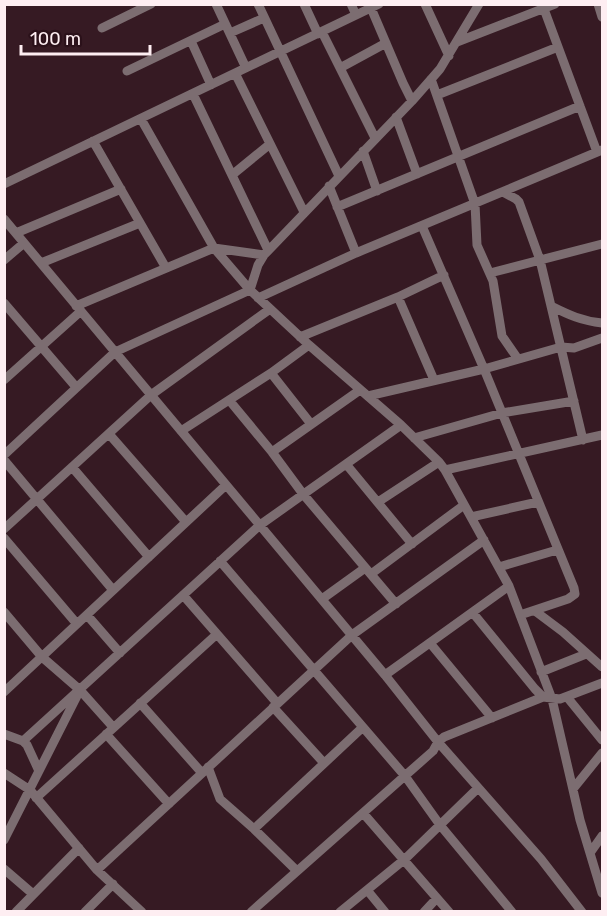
<svg xmlns="http://www.w3.org/2000/svg" width="607" height="916" viewBox="0 0 607 916" font-family="Rubik,sans-serif">
<style>
.lines{fill:none;stroke-linecap:round;stroke-linejoin:round}
.minor{stroke:#7c6d71;stroke-width:9}
</style>
<rect width="100%" height="100%" fill="#361a23"/>
<g class="lines">
<!-- minor -->
<path class="minor" d="M 216,4 L 246,68
M 258,4 L 339,176
M 304,4 L 318,34
M 351,4 L 356,15
M 425,4 L 449,56
M 598,4 L 602,17
M 371,8 L 403,83 L 412,101
M 544,9 L 597,152
M 102,28 L 151,4
M 322,32 L 375,138
M 230,33 L 264,18
M 191,41 L 211,85
M 457,42 L 555,4
M 340,68 L 386,43
M 127,71 L 225,24
M 235,73 L 304,212
M 431,79 L 475,204 L 477,245 L 493,281 L 502,336 L 518,359
M 193,94 L 268,250
M 437,95 L 558,47
M 396,117 L 417,174
M 141,119 L 214,248 L 250,290 L 309,345 L 401,425 L 439,462 L 445,470 L 509,586 L 552,699 L 580,820 L 602,893
M 93,141 L 166,268
M 363,151 L 377,191
M 232,175 L 270,144
M 4,184 L 379,4
M 329,186 L 356,253
M 503,192 L 516,199 L 519,202 L 540,260 L 583,440
M 337,207 L 580,106
M 4,219 L 385,675 L 438,742 L 541,859 L 582,912
M 422,226 L 484,369 L 574,588 L 575,594 L 568,599 L 520,615
M 16,233 L 121,189
M 4,260 L 24,243
M 41,263 L 140,223
M 490,273 L 602,244
M 398,297 L 434,380
M 258,298 L 356,253 L 602,150
M 4,303 L 76,387
M 76,306 L 214,248 L 264,255
M 551,306 C 569,315 582,321 602,323
M 300,337 L 398,297 L 444,275
M 271,373 L 311,424
M 4,380 L 81,311
M 368,396 L 484,369 L 561,347 L 574,348 L 602,338
M 229,400 L 272,452 L 303,494 L 396,604
M 181,431 L 271,373 L 309,345
M 109,434 L 186,522
M 414,438 L 502,413 L 574,401
M 272,452 L 360,390
M 4,455 L 115,352 L 250,290 L 258,265 L 264,255 L 412,101 L 440,69 L 479,4
M 4,460 L 113,590
M 346,464 L 412,544
M 72,467 L 149,557
M 445,470 L 602,435
M 378,502 L 439,462
M 471,517 L 538,502
M 4,529 L 151,395 L 270,309
M 4,538 L 77,624
M 220,561 L 405,776 L 440,825 L 512,912
M 499,567 L 557,550
M 371,574 L 464,505
M 183,595 L 277,703
M 322,599 L 365,568
M 535,611 L 563,632 L 602,667
M 4,612 L 42,657 L 80,690 L 113,727
M 473,613 L 535,689 L 543,697 L 560,699 L 602,683
M 87,615 L 120,653
M 430,643 L 492,718
M 541,672 L 586,654
M 385,675 L 509,586
M 4,692 L 226,485
M 567,697 L 602,740
M 140,703 L 202,773
M 273,707 L 324,763
M 4,734 L 23,741 L 27,745 L 39,771
M 106,734 L 169,804
M 23,741 L 260,525 L 401,425
M 208,767 L 220,799 L 254,829 L 297,871
M 4,773 L 30,790 L 97,870 L 142,912
M 573,789 L 602,753
M 36,798 L 217,634
M 363,813 L 449,912
M 254,829 L 363,727
M 4,840 L 78,694
M 590,853 L 602,836
M 4,869 L 33,894
M 97,870 L 352,635 L 484,540
M 367,890 L 385,912
M 16,912 L 79,848
M 85,912 L 113,884
M 251,912 L 433,751 L 438,742 L 444,737 L 543,697
M 340,912 L 405,859 L 478,788
M 424,912 L 437,898"/>
</g>
<!-- border -->
<rect width="607" height="916" fill="none" stroke="#feeef2" stroke-width="12"/>
<!-- scale -->
<path d="M21 45v9h129v-9" fill="none" stroke="#feeef2" stroke-width="3"/>
<text x="30" y="45" font-size="18" fill="#feeef2" stroke="#2b111a" stroke-width="4.5" paint-order="stroke">100 m</text>
</svg>
